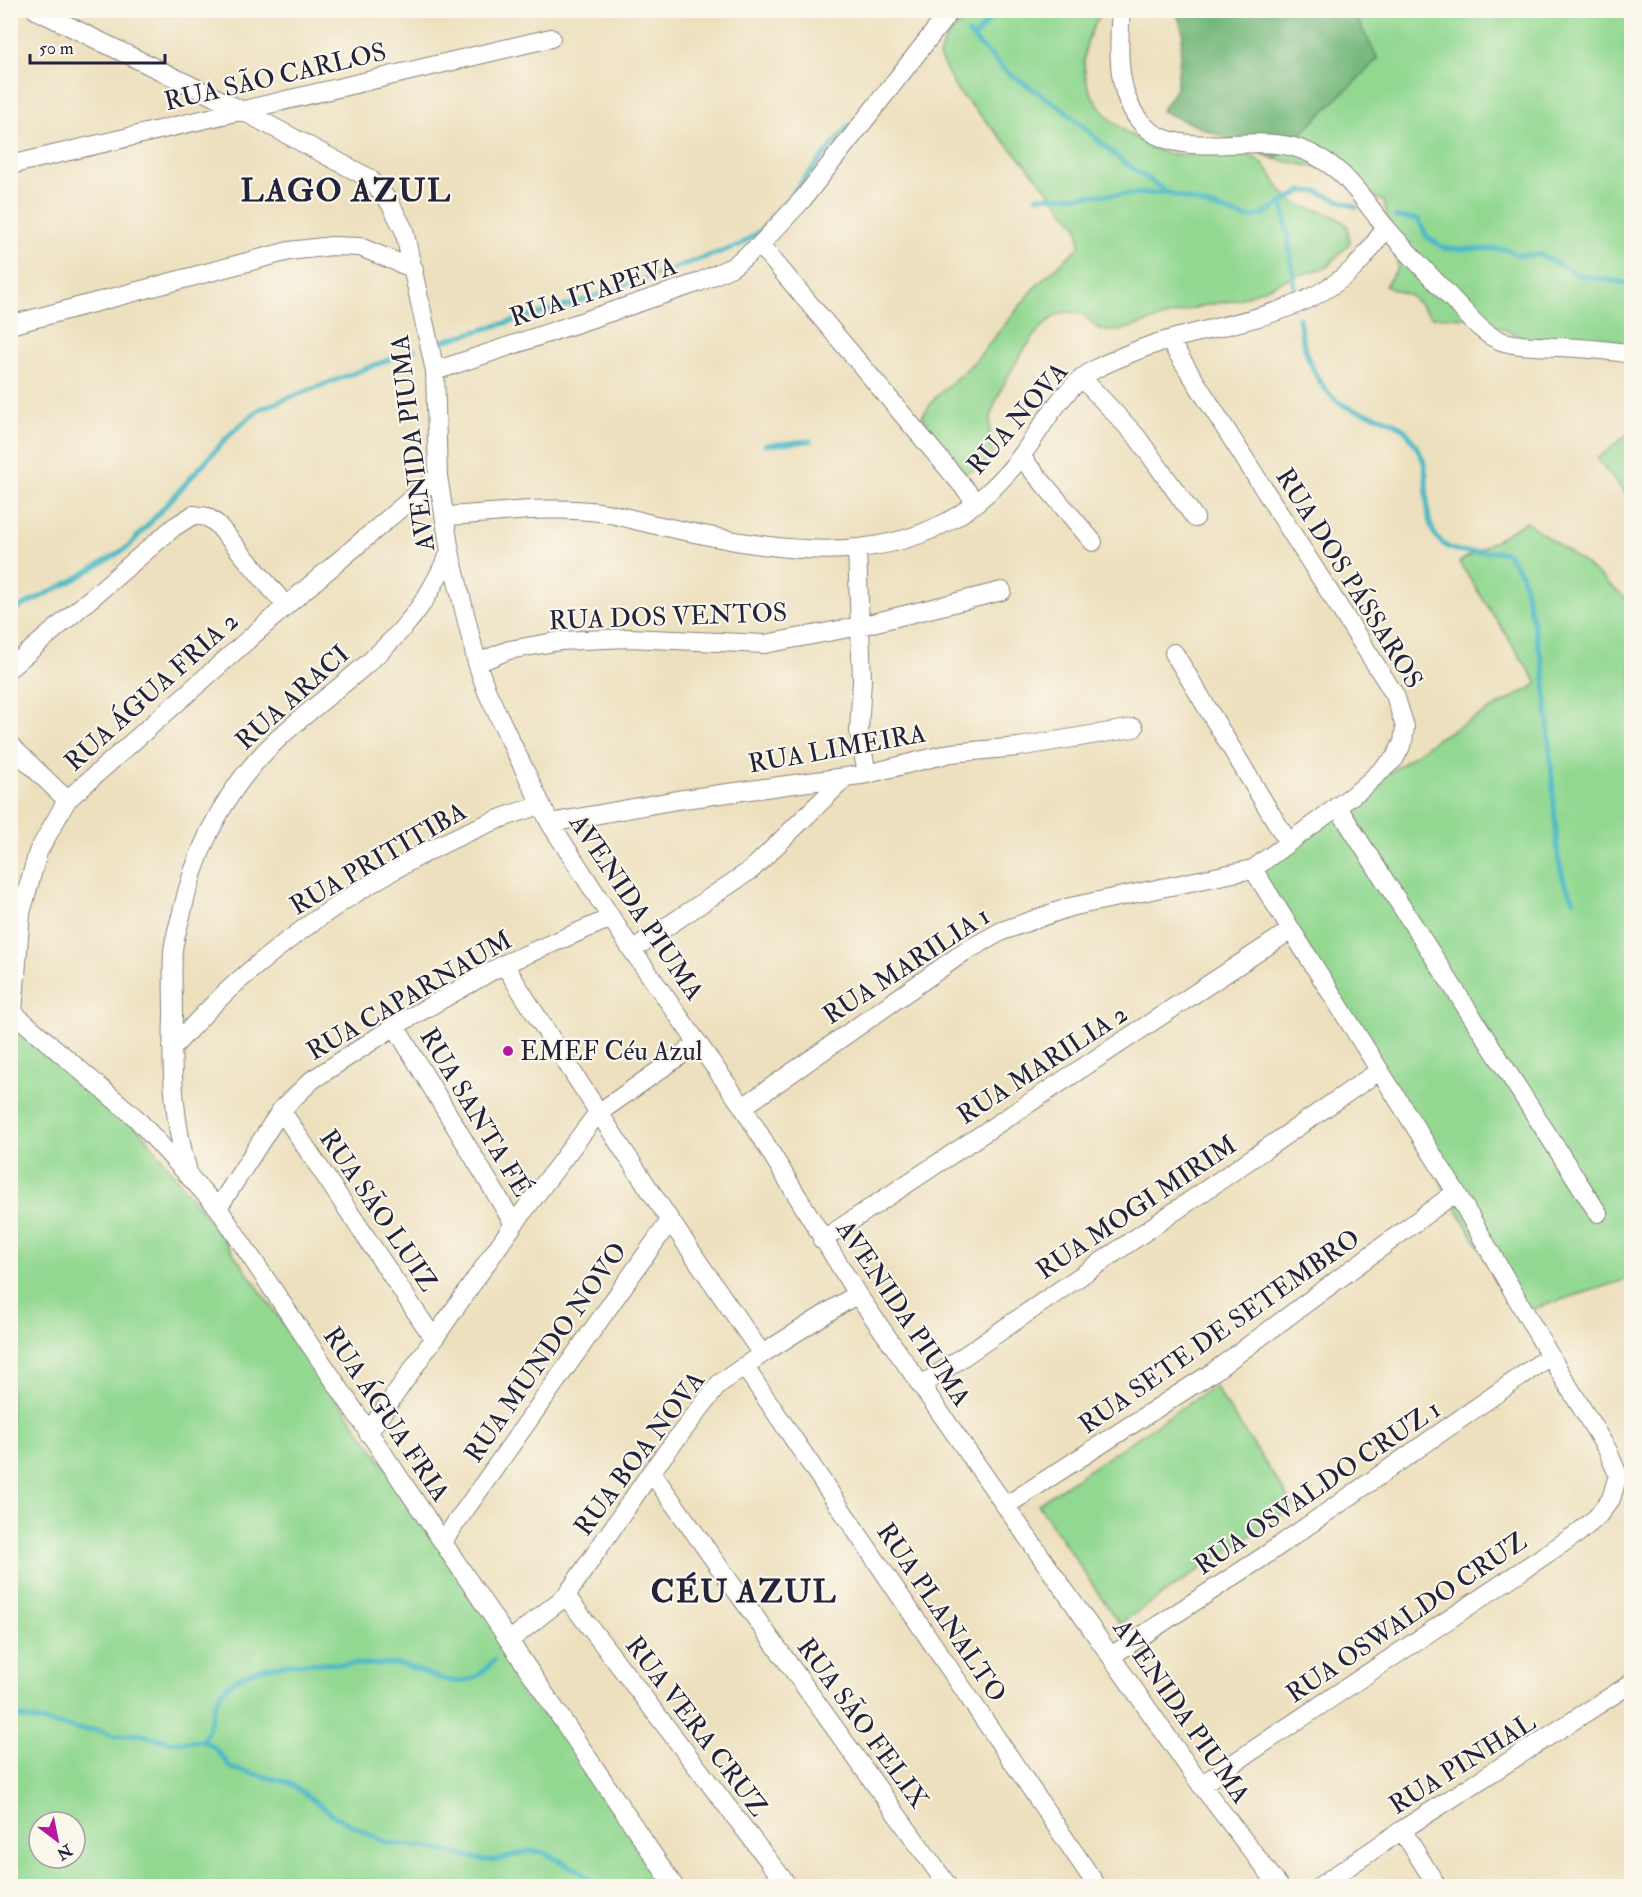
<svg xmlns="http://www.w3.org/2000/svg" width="1642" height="1897" viewBox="0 0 1642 1897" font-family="'IM FELL Double Pica',serif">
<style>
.green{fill:#92d891;stroke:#5a7d66;stroke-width:1.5;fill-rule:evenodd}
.forest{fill:#75b87b;stroke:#4c6d5b;stroke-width:1.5}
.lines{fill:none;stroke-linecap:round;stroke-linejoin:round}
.stream{stroke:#4cb9c6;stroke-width:5}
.street-casing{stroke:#88817c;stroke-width:20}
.street{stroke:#fff;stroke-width:18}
.poi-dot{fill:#b5179e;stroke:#fbf7ec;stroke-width:2}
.labels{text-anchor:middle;stroke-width:4.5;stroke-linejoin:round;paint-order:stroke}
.street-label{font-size:26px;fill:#22223b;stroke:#fbf7ec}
.poi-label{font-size:26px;fill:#22223b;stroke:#fbf7ec;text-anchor:start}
.district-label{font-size:32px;font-weight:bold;letter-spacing:1.5px;fill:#22223b;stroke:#fbf7ec}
</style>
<rect width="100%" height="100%" fill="#fbf7ec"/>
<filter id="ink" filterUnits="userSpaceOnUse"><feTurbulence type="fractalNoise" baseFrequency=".0167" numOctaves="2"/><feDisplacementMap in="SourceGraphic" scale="12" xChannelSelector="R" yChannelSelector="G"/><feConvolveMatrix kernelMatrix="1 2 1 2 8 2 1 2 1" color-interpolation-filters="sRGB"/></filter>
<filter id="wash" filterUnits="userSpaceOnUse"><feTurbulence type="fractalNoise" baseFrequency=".008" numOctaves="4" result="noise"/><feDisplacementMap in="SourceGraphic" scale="24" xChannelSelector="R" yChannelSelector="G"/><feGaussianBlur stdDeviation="1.35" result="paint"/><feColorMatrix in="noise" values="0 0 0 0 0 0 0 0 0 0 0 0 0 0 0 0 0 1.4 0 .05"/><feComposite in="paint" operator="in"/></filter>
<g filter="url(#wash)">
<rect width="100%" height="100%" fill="#ede0be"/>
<!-- green -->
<path class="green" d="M 973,11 L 1103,11 C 1068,60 1084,107 1134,137 C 1144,143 1155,151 1167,153 C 1189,159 1239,150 1253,157 C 1271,166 1275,187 1289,199 C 1300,209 1318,208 1331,215 C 1337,217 1342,221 1347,225 L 1350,242 L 1327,267 L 1290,278 L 1237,300 L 1201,306 L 1119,331 L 1100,330 L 1081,313 C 1075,313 1067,311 1062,313 C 1035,322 997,390 991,416 C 988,428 991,441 993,453 L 982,467 L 965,473 L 939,447 L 922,416 L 935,398 L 976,360 L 1038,284 L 1080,246 L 1078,227 L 1023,161 L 956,89 L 939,56 L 945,40 Z
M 1353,11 L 1631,11 L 1631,352 L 1529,340 L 1478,318 L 1432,317 L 1411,296 L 1385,286 L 1398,268 L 1384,201 L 1359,191 L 1329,170 L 1275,159 L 1299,134 L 1354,14 Z
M 1631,431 L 1631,500 L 1597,459 Z
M 1526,522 L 1584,563 L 1631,603 L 1631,1278 L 1517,1314 L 1382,1078 L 1251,872 L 1438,738 L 1538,684 L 1459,562 Z
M 10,1021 L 145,1136 L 236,1257 L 417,1511 L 671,1886 L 11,1886 ZM 39,1822 L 75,1822 L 75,1858 L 39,1858 Z
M 1214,1386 L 1294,1506 L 1119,1624 L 1038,1504 Z"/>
<!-- forest -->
<path class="forest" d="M 1176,11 L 1353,11 L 1378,59 L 1275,159 L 1161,111 L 1176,89 L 1183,32 Z"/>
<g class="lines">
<!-- stream -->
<path class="stream" d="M 968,33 L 1007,72 L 1066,111 L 1118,158 L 1168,193 L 1247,218 L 1262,215 L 1302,191 L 1318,192 L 1356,207
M 973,39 L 997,10
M 1037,197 L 1166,193
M 1283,204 L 1295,288
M 1395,217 L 1418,219 L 1428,238 L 1446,249 L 1505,249 L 1519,255 L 1541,255 L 1579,275 L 1632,284
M 1299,318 C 1302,350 1318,397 1352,409 C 1370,415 1396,418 1409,435 C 1414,443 1422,454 1424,463 C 1430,487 1421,524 1441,542 C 1459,559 1485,548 1507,553 L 1522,575 L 1544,670 L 1558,858 L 1564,881 L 1574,900
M 443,341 L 572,304 L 740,245 L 761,230 L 849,126
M 765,445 L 810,441
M 10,612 L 74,580 L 128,547 L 233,431 L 260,409 L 414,350
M 10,1715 L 84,1730 L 98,1730 L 115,1736 L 139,1734 L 171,1742 L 202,1741 L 213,1746 L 231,1768 L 290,1783 L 336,1817 L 387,1843 L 432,1848 L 483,1860 L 497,1860 L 529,1851 L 542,1852 L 580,1871 L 594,1886
M 202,1741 C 215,1723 209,1701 228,1685 C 263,1657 316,1664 357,1664 C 372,1665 389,1662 403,1665 C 422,1670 444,1684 465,1681 C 477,1679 486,1669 494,1660"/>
</g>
</g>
<g filter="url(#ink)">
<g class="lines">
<defs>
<path id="street" d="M 36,10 L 239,109 L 369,178 L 390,203 L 404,230 L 435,371 L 438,476 L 450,552 L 477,663 L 487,692 L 550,823 L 632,950 L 743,1107 L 857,1294 L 1201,1785 L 1279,1886
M 1121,10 C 1118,49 1115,103 1149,130 C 1185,159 1255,133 1300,149 C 1345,165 1359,196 1388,230 C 1411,256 1435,281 1459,306 C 1471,319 1484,335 1501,341 C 1519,347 1540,346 1559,347 C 1583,348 1607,350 1632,354
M 10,165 L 551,38
M 760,245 L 977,503
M 10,325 L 289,251 L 332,246 L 360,247 L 414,269
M 435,371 L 697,283 L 732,267 L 760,245 L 802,200 L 951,10
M 1082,378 L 1137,437 L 1195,518
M 1021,457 L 1093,542
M 445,516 C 495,514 549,505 599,512 C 616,514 634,520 651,524 C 746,544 856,571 947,522 C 975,507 1003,481 1022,455 C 1041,429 1055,401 1080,380 C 1093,368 1110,362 1126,355 C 1200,322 1291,326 1353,269 C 1366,257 1376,241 1386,227
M 857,550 L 862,680 L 859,731 L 867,774
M 1174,653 L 1288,842
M 477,663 L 509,650 L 560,641 L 629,638 L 765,644 L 860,626 L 1002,591
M 10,668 L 174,527 L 193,515 L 207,517 L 217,524 L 286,606
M 10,745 L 67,800
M 1337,806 L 1598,1213
M 550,823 L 677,800 L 867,774 L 951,753 L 1018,747 L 1134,728
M 632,950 L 751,870 L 846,777
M 504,964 C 587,1097 672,1226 762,1354
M 10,1010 L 136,1118 L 218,1208 L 674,1886
M 13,1012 L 21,913 L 38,852 L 67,800 L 286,606 L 438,476
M 395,1026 L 514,1224
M 172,1048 C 193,1026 213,1003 236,983 C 317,911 437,835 541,805
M 743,1107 L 964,952 L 1002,931 L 1070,907 L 1253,869 L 1361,789 L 1395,758 L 1403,742 L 1405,727 L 1395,695 L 1169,340
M 281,1110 L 434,1339
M 188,1172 C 173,1120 171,1068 173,1015 C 173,994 172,972 173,951 C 174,940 178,927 181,916 C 196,847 227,785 280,737 C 322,698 372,666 408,622 C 426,601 438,577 450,552
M 218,1208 L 281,1110 L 312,1080 L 395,1026 L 504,964 L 611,918
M 822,1240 L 1291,930
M 744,1366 L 1097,1886
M 922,1385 L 1379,1071
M 368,1433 L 514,1224 L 597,1114 L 698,1043
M 651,1472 L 948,1886
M 1007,1505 L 1213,1372 L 1456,1192
M 443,1541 L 669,1222
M 566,1596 L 788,1886
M 509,1641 L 566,1596 L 651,1472 L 719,1384 L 762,1354 L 857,1294
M 1111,1656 L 1263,1557 L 1550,1356
M 1201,1785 L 1578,1533 L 1597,1517 L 1611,1499 L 1618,1475 L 1608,1451 L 1550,1356 L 1456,1192 L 1253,869
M 1402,1830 L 1437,1886
M 1320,1886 L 1402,1830 L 1632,1683"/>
</defs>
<!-- street casing -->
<use href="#street" class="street-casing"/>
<!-- street -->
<use href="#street" class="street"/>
</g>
</g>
<!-- markers -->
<circle class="poi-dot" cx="508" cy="1051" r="6"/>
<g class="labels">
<!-- street labels -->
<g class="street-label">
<text transform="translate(275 76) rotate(-13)" y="9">RUA SÃO CARLOS</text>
<text transform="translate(593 291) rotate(-18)" y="9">RUA ITAPEVA</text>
<text transform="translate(1017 418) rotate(-49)" y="9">RUA NOVA</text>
<text transform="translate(412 443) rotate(-97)" y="9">AVENIDA PIUMA</text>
<text transform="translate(1350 578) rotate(58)" y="9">RUA DOS PÁSSAROS</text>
<text transform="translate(668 616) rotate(-2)" y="9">RUA DOS VENTOS</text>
<text transform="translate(151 691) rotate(-42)" y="9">RUA ÁGUA FRIA 2</text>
<text transform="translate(292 697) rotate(-42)" y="9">RUA ARACI</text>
<text transform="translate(837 748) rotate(-10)" y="9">RUA LIMEIRA</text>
<text transform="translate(378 858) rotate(-30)" y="9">RUA PRITITIBA</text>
<text transform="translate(637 907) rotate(56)" y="9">AVENIDA PIUMA</text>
<text transform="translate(906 965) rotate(-33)" y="9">RUA MARILIA 1</text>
<text transform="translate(409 995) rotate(-30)" y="9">RUA CAPARNAUM</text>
<text transform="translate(1042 1064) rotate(-33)" y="9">RUA MARILIA 2</text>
<text transform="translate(476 1112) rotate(59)" y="9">RUA SANTA FÉ</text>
<text transform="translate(1136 1207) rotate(-34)" y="9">RUA MOGI MIRIM</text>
<text transform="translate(379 1210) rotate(56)" y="9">RUA SÃO LUIZ</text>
<text transform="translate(904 1313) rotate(56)" y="9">AVENIDA PIUMA</text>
<text transform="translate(1219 1331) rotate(-35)" y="9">RUA SETE DE SETEMBRO</text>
<text transform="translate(545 1352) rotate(-55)" y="9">RUA MUNDO NOVO</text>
<text transform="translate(387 1414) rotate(56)" y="9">RUA ÁGUA FRIA</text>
<text transform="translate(639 1453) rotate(-53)" y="9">RUA BOA NOVA</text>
<text transform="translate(1317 1487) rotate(-34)" y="9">RUA OSVALDO CRUZ 1</text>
<text transform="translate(942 1612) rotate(56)" y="9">RUA PLANALTO</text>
<text transform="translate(1406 1617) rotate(-34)" y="9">RUA OSWALDO CRUZ</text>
<text transform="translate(1182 1711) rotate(55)" y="9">AVENIDA PIUMA</text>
<text transform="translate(863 1723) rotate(54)" y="9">RUA SÃO FELIX</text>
<text transform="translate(697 1726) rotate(53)" y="9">RUA VERA CRUZ</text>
<text transform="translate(1462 1763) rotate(-32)" y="9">RUA PINHAL</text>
</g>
<!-- poi labels -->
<g class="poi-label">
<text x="520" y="1060">EMEF Céu Azul</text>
</g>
<!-- district labels -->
<g class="district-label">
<text x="346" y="201">LAGO AZUL</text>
<text x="744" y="1602">CÉU AZUL</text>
</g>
</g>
<!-- margin -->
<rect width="1642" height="1897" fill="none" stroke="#fbf7ec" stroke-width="36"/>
<!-- north arrow -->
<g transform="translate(57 1840) rotate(148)"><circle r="28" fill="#fbf7ec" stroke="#a4a2a5" stroke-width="1.5"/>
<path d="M0-4.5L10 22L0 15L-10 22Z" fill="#b5179e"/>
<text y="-9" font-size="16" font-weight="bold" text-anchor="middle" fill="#22223b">N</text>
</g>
<!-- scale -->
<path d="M30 54v9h135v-9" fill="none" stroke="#22223b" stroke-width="3"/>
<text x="39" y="54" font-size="18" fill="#22223b" stroke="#fbf7ec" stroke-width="4.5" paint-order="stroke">50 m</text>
</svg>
